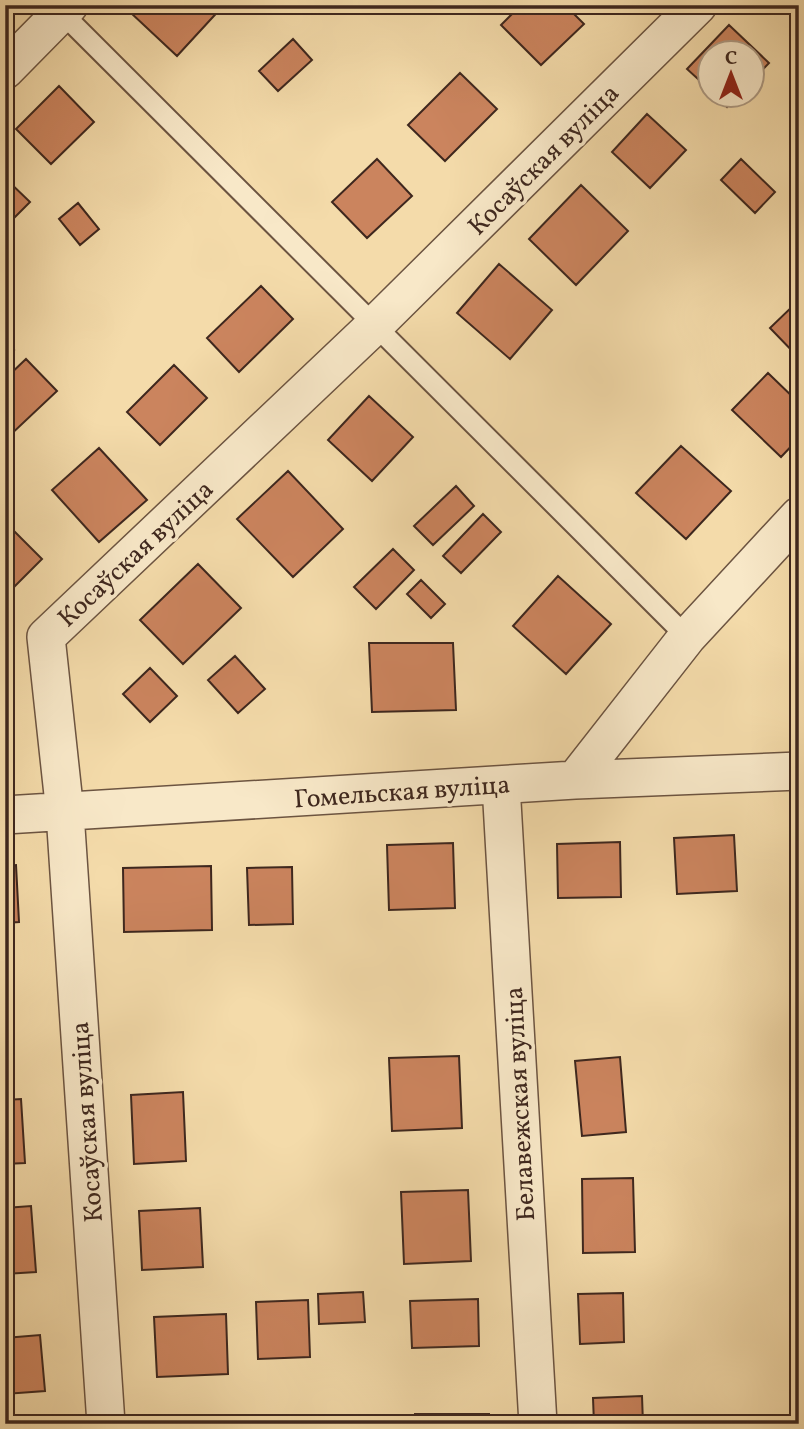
<svg xmlns="http://www.w3.org/2000/svg" width="804" height="1429" viewBox="0 0 804 1429" font-family="Vollkorn,serif">
<style>
.building{fill:#cb845e;stroke:#3e271e;stroke-width:2}
.lines{fill:none;stroke-linecap:round;stroke-linejoin:round}
.lane-casing{stroke:#6c5441;stroke-width:23}
.street-casing{stroke:#6c5441;stroke-width:40}
.lane{stroke:#f8e8c8;stroke-width:19}
.street{stroke:#f8e8c8;stroke-width:37}
.labels{text-anchor:middle;stroke-width:7;stroke-linejoin:round;paint-order:stroke}
.street-label{font-size:26px;fill:#3e271e;stroke:#f8e8c8}
</style>
<rect width="100%" height="100%" fill="#f4dbaa"/>
<filter id="stains"><feTurbulence type="fractalNoise" baseFrequency=".00286" numOctaves="4"/><feColorMatrix values="0 0 0 0 .2 0 0 0 0 .09 0 0 0 0 .02 0 0 0 .5 -.17"/></filter>
<radialGradient id="worn" r=".72"><stop offset=".6" stop-color="#630" stop-opacity="0"/><stop offset="1" stop-color="#630" stop-opacity=".3"/></radialGradient>
<!-- building -->
<path class="building" d="M 139,5 L 223,5 L 223,6 L 177,56 L 131,13 Z
M 521,5 L 565,5 L 584,24 L 541,65 L 501,25 Z
M 729,25 L 769,63 L 752,81 L 752,52 L 710,52 L 710,90 L 687,69 Z
M 293,39 L 312,60 L 278,91 L 259,71 Z
M 460,73 L 497,109 L 445,161 L 408,125 Z
M 59,86 L 94,122 L 51,164 L 16,129 Z
M 714,94 L 738,94 L 727,107 Z
M 647,114 L 686,150 L 650,188 L 612,152 Z
M 377,159 L 412,196 L 367,238 L 332,202 Z
M 741,159 L 775,192 L 755,213 L 721,180 Z
M 5,178 L 30,202 L 5,227 Z
M 581,185 L 628,231 L 576,285 L 529,239 Z
M 78,203 L 99,229 L 80,245 L 59,219 Z
M 499,264 L 552,310 L 510,359 L 457,313 Z
M 261,286 L 293,319 L 239,372 L 207,338 Z
M 799,300 L 799,358 L 770,328 Z
M 5,341 L 14,350 L 5,359 Z
M 26,359 L 57,391 L 5,440 L 5,379 Z
M 174,365 L 207,398 L 160,445 L 127,412 Z
M 768,373 L 799,403 L 799,438 L 781,457 L 732,410 Z
M 369,396 L 413,437 L 372,481 L 328,440 Z
M 681,446 L 731,491 L 686,539 L 636,493 Z
M 99,448 L 147,500 L 99,542 L 52,490 Z
M 288,471 L 343,529 L 293,577 L 237,519 Z
M 456,486 L 474,506 L 433,545 L 414,526 Z
M 483,514 L 501,532 L 461,573 L 443,556 Z
M 5,522 L 42,559 L 5,596 Z
M 393,549 L 414,570 L 376,609 L 354,587 Z
M 198,564 L 241,608 L 183,664 L 140,620 Z
M 558,576 L 611,624 L 566,674 L 513,626 Z
M 421,580 L 445,604 L 431,618 L 407,594 Z
M 369,643 L 453,643 L 456,710 L 372,712 Z
M 235,656 L 265,689 L 238,713 L 208,680 Z
M 150,668 L 177,696 L 150,722 L 123,694 Z
M 5,720 L 8,755 L 5,755 Z
M 734,835 L 737,891 L 677,894 L 674,838 Z
M 620,842 L 621,897 L 558,898 L 557,844 Z
M 453,843 L 455,908 L 389,910 L 387,845 Z
M 16,865 L 19,922 L 5,923 L 5,866 Z
M 211,866 L 212,930 L 124,932 L 123,868 Z
M 292,867 L 293,924 L 249,925 L 247,868 Z
M 459,1056 L 462,1128 L 392,1131 L 389,1058 Z
M 620,1057 L 626,1132 L 582,1136 L 575,1061 Z
M 183,1092 L 186,1161 L 134,1164 L 131,1095 Z
M 21,1099 L 25,1163 L 5,1164 L 5,1100 Z
M 633,1178 L 635,1252 L 583,1253 L 582,1179 Z
M 468,1190 L 471,1261 L 404,1264 L 401,1192 Z
M 31,1206 L 36,1272 L 5,1274 L 5,1208 Z
M 200,1208 L 203,1267 L 142,1270 L 139,1211 Z
M 363,1292 L 365,1322 L 319,1324 L 318,1294 Z
M 623,1293 L 624,1342 L 580,1344 L 578,1294 Z
M 478,1299 L 479,1346 L 412,1348 L 410,1301 Z
M 308,1300 L 310,1357 L 258,1359 L 256,1302 Z
M 226,1314 L 228,1374 L 157,1377 L 154,1317 Z
M 40,1335 L 45,1391 L 5,1394 L 5,1338 Z
M 642,1396 L 643,1424 L 594,1424 L 593,1398 Z
M 415,1414 L 489,1414 L 489,1424 L 415,1424 Z"/>
<g class="lines">
<defs>
<path id="lane" d="M 56,7 L 687,637"/>
<path id="street" d="M 5,70 L 69,5
M 575,780 L 687,637 L 799,516
M 501,785 L 538,1424
M 5,815 L 575,780 L 799,771
M 106,1424 L 65,813 L 46,637 L 375,325 L 698,5"/>
</defs>
<!-- lane casing -->
<use href="#lane" class="lane-casing"/>
<!-- street casing -->
<use href="#street" class="street-casing"/>
<!-- lane -->
<use href="#lane" class="lane"/>
<!-- street -->
<use href="#street" class="street"/>
</g>
<g class="labels">
<!-- street labels -->
<g class="street-label">
<text transform="translate(543 159) rotate(-45)" y="9">Косаўская вуліца</text>
<text transform="translate(135 553) rotate(-43)" y="9">Косаўская вуліца</text>
<text transform="translate(402 791) rotate(-4)" y="9">Гомельская вуліца</text>
<text transform="translate(519 1104) rotate(-93)" y="9">Белавежская вуліца</text>
<text transform="translate(86 1122) rotate(-94)" y="9">Косаўская вуліца</text>
</g>
</g>
<!-- margin -->
<rect width="804" height="1429" fill="none" stroke="#f4dbaa" stroke-width="28"/>
<rect x="7" y="7" width="790" height="1415" fill="none" stroke="#3e271e" stroke-width="3.5"/>
<rect x="14" y="14" width="776" height="1401" fill="none" stroke="#3e271e" stroke-width="2"/>
<!-- north arrow -->
<g transform="translate(731 74)"><circle r="33" fill="#f8e8c8" stroke="#ae9b84" stroke-width="2"/>
<path d="M0-5L12 26L0 18L-12 26Z" fill="#8f2418"/>
<text y="-10" font-size="19" font-weight="bold" text-anchor="middle" fill="#3e271e">С</text>
</g>
<rect width="100%" height="100%" filter="url(#stains)"/>
<rect width="100%" height="100%" fill="url(#worn)"/>
</svg>
